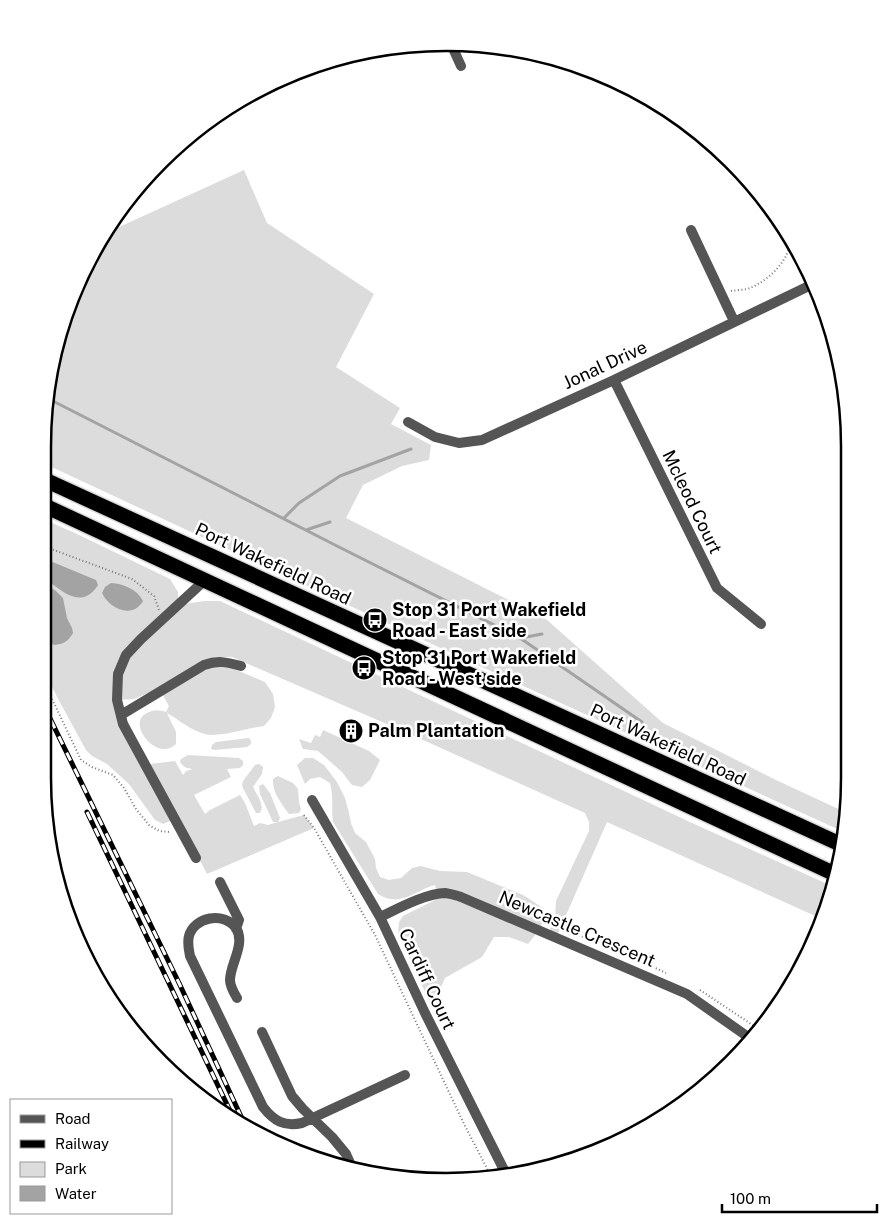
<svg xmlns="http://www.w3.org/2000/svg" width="892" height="1224" viewBox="0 0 892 1224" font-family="'Public Sans',sans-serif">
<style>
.green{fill:#dcdcdc}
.water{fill:#a3a3a3}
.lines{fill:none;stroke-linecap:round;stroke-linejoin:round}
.stream{stroke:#a3a3a3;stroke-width:3}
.highway-casing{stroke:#dbdbdb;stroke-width:18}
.path{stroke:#777;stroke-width:2;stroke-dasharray:1 2.5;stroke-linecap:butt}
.minor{stroke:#555;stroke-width:10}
.highway{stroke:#000;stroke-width:15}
.rail-casing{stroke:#000;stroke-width:5}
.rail{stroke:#fff;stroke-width:3;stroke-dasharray:9;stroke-linecap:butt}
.labels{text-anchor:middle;stroke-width:5;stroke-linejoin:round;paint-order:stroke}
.street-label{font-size:18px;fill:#000;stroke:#fff}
.poi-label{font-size:18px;font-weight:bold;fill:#000;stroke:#fff;text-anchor:start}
.rim{fill:none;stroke:#000;stroke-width:2.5}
</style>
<rect width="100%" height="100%" fill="#fff"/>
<!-- green -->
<path class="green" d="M 244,170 L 267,223 L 374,294 L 336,367 L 400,408 L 391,424 L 431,445 L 429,460 L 402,466 L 363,485 L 346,518 L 546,619 L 663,723 L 776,780 L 847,813 L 844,832 L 462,658 L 43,463 L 43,446 L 50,367 L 97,244 L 106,233 Z
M 43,519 L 75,533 L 170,579 L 178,592 L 178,605 L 204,601 L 220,601 L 692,823 L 834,887 L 822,919 L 607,822 L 556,938 L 548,934 L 555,918 L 556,901 L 589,831 L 589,822 L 585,813 L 412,735 L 232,657 L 219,657 L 204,660 L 148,693 L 134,699 L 117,700 L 175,819 L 163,824 L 155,820 L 129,784 L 107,764 L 92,756 L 86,750 L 57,697 L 43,668 Z
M 219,665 L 239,671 L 265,682 L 273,694 L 275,707 L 271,718 L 264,726 C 248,728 219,738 205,734 C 192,731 179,720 167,713 L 176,732 L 176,744 C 158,763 125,723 147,713 C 154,709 159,710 166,712 L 169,706 L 161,692 L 207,668 Z
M 323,730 L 369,751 L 380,760 L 370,780 L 362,787 L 352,785 L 342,772 L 318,751 L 303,749 L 299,739 L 311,743 L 315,735 L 320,737 Z
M 249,738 L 251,741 L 251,744 L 247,747 L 215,750 L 211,749 L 212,745 L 216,742 Z
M 188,755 L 239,758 L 243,761 L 243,765 L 240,768 L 227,769 L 231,777 L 194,795 L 205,814 L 210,810 L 240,795 L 245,803 L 254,826 L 260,823 L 268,825 L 278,822 L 273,822 L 260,794 L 259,786 L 263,784 L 270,793 L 280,818 L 278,822 L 304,815 L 314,828 L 207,874 L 150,764 L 175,761 L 183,775 L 186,771 L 193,769 C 187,768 184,768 180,762 L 181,759 Z
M 305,758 L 313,758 L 324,765 L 337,782 L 345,798 L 349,813 L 351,823 L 355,833 L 366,842 L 375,859 L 376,868 L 380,877 L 389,880 L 401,878 L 412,868 L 421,866 L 440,871 L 467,872 L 523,895 L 543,908 L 544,920 L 539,930 L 528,944 L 509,937 L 494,937 L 482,957 L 445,978 L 439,992 L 443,1003 L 433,1009 L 398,934 L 399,922 L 403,916 L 437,899 L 437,894 L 435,885 C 414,891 400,908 378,894 L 333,822 C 331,808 334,798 330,783 L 320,777 L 310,779 L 305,784 L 297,765 Z
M 259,764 L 263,767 L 262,774 L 253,787 C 257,795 265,805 260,813 L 256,813 L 242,786 L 243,781 L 255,765 Z
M 278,776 L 293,783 L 298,789 L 299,802 L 301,809 L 299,813 L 289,814 C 282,804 272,793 273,779 Z"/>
<!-- water -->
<path class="water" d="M 43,558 L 96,580 L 98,585 C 81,612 60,589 43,577 Z
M 43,582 L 56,591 L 63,598 L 67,618 L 72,628 L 73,633 C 68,642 63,644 54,645 L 43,637 Z
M 111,583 C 124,584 137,589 143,601 C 142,603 140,605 138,607 C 126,617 107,605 102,593 L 105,587 Z"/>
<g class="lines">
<!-- stream -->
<path class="stream" d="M 47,398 L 335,545 L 520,638 L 642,722
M 284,518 L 299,503 L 340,476 L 411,449
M 306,530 L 330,522
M 521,638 L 542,634"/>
<defs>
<path id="highway" d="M 43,479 L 842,845
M 43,505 L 837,875"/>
</defs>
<!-- highway casing -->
<use href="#highway" class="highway-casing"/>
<!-- path -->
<path class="path" d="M 731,291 C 737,290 745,290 750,288 C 769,280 786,263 791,243
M 43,546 L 132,579 L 154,596 L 159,610
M 43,680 L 81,760 L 92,767 L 113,775 L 124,788 L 136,809 L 149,825 L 159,831 L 170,832
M 304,815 L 314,828 L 375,935 L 464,1124 L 492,1178
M 572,933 L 606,945 L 666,973
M 700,990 L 760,1030"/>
<!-- minor -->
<path class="minor" d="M 451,44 L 461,66
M 691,230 L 734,321
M 614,380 L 717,588 L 761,624
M 408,422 L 435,437 L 459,443 L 482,440 L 614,380 L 813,284
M 121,715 L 204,665 C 218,660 226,662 241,666
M 312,800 L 380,917 L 425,1013 L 507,1176
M 196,858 L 123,724 L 117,700 L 118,674 L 126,655 L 141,639 L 204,581
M 220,882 L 239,920 L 236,929
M 380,917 C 397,909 427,893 445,893 C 450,894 456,895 461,897 L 687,994 L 751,1039
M 237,998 C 234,993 230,986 230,980 C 230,964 246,944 236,928 C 224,911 194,917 189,936 C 187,943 189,950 190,956 L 263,1107 C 274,1121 284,1127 302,1123 L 405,1075
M 262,1032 L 292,1096 L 303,1109 L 332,1137 L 346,1154 L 351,1165"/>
<!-- highway -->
<use href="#highway" class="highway"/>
<defs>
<path id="rail" d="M 43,704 L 179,983 L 245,1125
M 87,812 L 233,1117"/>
</defs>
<!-- rail casing -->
<use href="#rail" class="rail-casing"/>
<!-- rail -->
<use href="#rail" class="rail"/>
</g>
<!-- icons -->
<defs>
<symbol id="bus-disc" viewBox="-11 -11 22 22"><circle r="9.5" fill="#000" stroke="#fff"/><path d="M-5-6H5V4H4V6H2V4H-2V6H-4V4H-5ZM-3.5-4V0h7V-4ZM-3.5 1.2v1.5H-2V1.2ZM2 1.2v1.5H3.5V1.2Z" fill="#fff"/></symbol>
<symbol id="building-disc" viewBox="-11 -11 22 22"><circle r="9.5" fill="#000" stroke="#fff"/><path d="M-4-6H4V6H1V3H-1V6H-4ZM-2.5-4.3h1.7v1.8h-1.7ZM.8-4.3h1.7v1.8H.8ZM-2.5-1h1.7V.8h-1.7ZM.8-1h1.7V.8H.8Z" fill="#fff"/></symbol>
</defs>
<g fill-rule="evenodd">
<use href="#bus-disc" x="361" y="606" width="28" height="28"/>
<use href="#bus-disc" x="350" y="654" width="28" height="28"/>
<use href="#building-disc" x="337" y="717" width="28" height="28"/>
</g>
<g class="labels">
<!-- street labels -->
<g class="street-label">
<text transform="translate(605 365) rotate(-25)" y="6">Jonal Drive</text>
<text transform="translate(692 502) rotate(64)" y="6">Mcleod Court</text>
<text transform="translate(273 564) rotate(25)" y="6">Port Wakefield Road</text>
<text transform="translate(668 745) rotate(25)" y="6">Port Wakefield Road</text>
<text transform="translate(577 929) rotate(23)" y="6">Newcastle Crescent</text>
<text transform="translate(427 979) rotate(65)" y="6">Cardiff Court</text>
</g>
<!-- poi labels -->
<g class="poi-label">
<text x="392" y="616">Stop 31 Port Wakefield<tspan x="392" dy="21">Road - East side</tspan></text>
<text x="382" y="664">Stop 31 Port Wakefield<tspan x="382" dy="21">Road - West side</tspan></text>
<text x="368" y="737">Palm Plantation</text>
</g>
</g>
<!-- crop -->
<path d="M0 0H892V1224H0ZM446 51H446A395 395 0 0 1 841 446V778A395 395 0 0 1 446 1173H446A395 395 0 0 1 51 778V446A395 395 0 0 1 446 51Z" fill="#fff" fill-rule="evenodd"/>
<path class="rim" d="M446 51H446A395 395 0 0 1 841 446V778A395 395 0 0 1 446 1173H446A395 395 0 0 1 51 778V446A395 395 0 0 1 446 51Z"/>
<!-- legend -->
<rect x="10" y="1099" width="162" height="115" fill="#ffffff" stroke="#999999"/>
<rect x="20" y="1115" width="25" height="8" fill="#555555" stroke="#999999"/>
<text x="55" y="1124" font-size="15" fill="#000000">Road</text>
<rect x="20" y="1140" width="25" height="8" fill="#000000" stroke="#999999"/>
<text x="55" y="1149" font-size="15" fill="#000000">Railway</text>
<rect x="20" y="1162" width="25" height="15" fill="#dcdcdc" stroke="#999999"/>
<text x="55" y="1174" font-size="15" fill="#000000">Park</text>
<rect x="20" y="1186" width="25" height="15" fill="#a3a3a3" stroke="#999999"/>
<text x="55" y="1199" font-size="15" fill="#000000">Water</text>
<!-- scale -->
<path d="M722 1204v8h155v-8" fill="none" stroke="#000000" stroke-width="2.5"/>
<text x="730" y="1204" font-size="15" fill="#000000" stroke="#ffffff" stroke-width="4" paint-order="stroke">100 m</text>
</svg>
